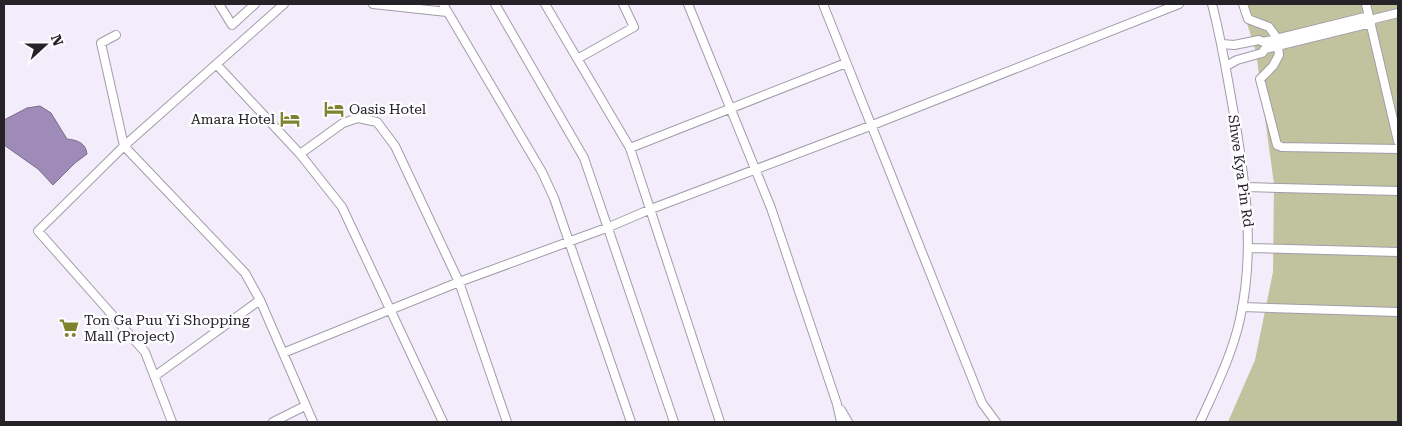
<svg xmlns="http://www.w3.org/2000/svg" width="1402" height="426" viewBox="0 0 1402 426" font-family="'Roboto Serif',serif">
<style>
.green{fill:#c0c39d}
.water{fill:#9f8bb7;stroke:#7a6c8c}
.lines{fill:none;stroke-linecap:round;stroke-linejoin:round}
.minor-casing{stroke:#a29caa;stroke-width:10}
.minor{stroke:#fff;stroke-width:8}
.labels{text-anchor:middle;stroke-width:5;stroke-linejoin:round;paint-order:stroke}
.poi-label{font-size:14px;fill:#252228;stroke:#fdfcff;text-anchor:start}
.street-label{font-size:14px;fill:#252228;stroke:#fdfcff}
</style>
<rect width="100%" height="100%" fill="#f3ecfb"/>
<!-- green -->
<path class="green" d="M 1241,4 L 1398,4 L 1398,422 L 1228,422 L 1255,360 L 1273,272 L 1274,184 L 1256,52 Z"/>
<!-- water -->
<path class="water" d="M 40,106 L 51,113 L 67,139 C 77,140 86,143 87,154 L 75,163 L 53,185 L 38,169 L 4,145 L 4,120 L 27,108 Z"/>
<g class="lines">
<defs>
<path id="minor" d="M 219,4 L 232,25 L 255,4
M 373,4 L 447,12
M 443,4 L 542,172 L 554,198 L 631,422
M 495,4 L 584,158 L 674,422
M 545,4 L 630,148 L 720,422
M 688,4 L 771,208 L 837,404 L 841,422
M 823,4 L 982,403 L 996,422
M 1243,4 L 1248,19 L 1269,27 L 1277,38 L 1279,55 L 1273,66 L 1260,79 L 1277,145 L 1282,147 L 1398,149
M 1366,4 L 1398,141
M 1370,20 L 1398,13
M 116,35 L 101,43 L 124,146 L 245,273 L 260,300 L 313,422
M 1222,44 L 1234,45 L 1259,40 L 1263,42 L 1369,16
M 579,58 L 634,27 L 623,4
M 217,65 L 300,154 L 342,207 L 443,422
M 1226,66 L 1237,60 L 1262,53 L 1265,49 L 1371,23
M 630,148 L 846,63
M 300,154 L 343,123 L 358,118 L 377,122 L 395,146 L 459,282 L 507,422
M 1246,187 L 1398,191
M 1249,248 L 1398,252
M 1242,307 L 1398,312
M 283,353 L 459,282 L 609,227 L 651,209 L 870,126 L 1179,4
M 155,376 L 260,300
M 841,410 L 848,422
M 172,422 L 145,352 L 38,231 L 124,146 L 284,4
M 273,422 L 305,406
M 1200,422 C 1215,389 1232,355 1240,319 C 1255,251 1246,187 1235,120 C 1228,81 1222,42 1212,4"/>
</defs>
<!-- minor casing -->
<use href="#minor" class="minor-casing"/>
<!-- minor -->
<use href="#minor" class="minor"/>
</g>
<!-- icons -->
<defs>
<symbol id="hotel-bare" viewBox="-9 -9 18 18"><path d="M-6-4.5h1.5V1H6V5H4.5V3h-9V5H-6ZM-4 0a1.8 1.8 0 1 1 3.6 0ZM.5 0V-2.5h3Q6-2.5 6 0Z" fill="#80832e" stroke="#fdfcff" stroke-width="2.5" paint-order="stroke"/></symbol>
<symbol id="supermarket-bare" viewBox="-9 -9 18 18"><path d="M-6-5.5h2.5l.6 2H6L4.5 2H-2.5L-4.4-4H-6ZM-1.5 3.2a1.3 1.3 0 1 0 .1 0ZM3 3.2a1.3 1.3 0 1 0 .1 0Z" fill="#80832e" stroke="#fdfcff" stroke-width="2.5" paint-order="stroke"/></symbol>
</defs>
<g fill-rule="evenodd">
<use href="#hotel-bare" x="320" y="95" width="28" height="28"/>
<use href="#hotel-bare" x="276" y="105" width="28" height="28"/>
<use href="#supermarket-bare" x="55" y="314" width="28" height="28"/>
</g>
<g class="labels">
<!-- poi labels -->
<g class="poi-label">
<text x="349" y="114">Oasis Hotel</text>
<text x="275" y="124" text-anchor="end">Amara Hotel</text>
<text x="84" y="325">Ton Ga Puu Yi Shopping<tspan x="84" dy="16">Mall (Project)</tspan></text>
</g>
<!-- street labels -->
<g class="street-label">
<text transform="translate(1241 171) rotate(82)" y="5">Shwe Kya Pin Rd</text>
</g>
</g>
<!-- border -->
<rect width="1402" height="426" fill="none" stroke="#252228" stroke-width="10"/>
<!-- north arrow -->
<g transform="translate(45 45) rotate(69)" stroke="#fdfcff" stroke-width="4" paint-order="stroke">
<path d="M0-4L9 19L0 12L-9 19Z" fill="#252228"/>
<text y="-8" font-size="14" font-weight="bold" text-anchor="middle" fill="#252228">N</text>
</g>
</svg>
